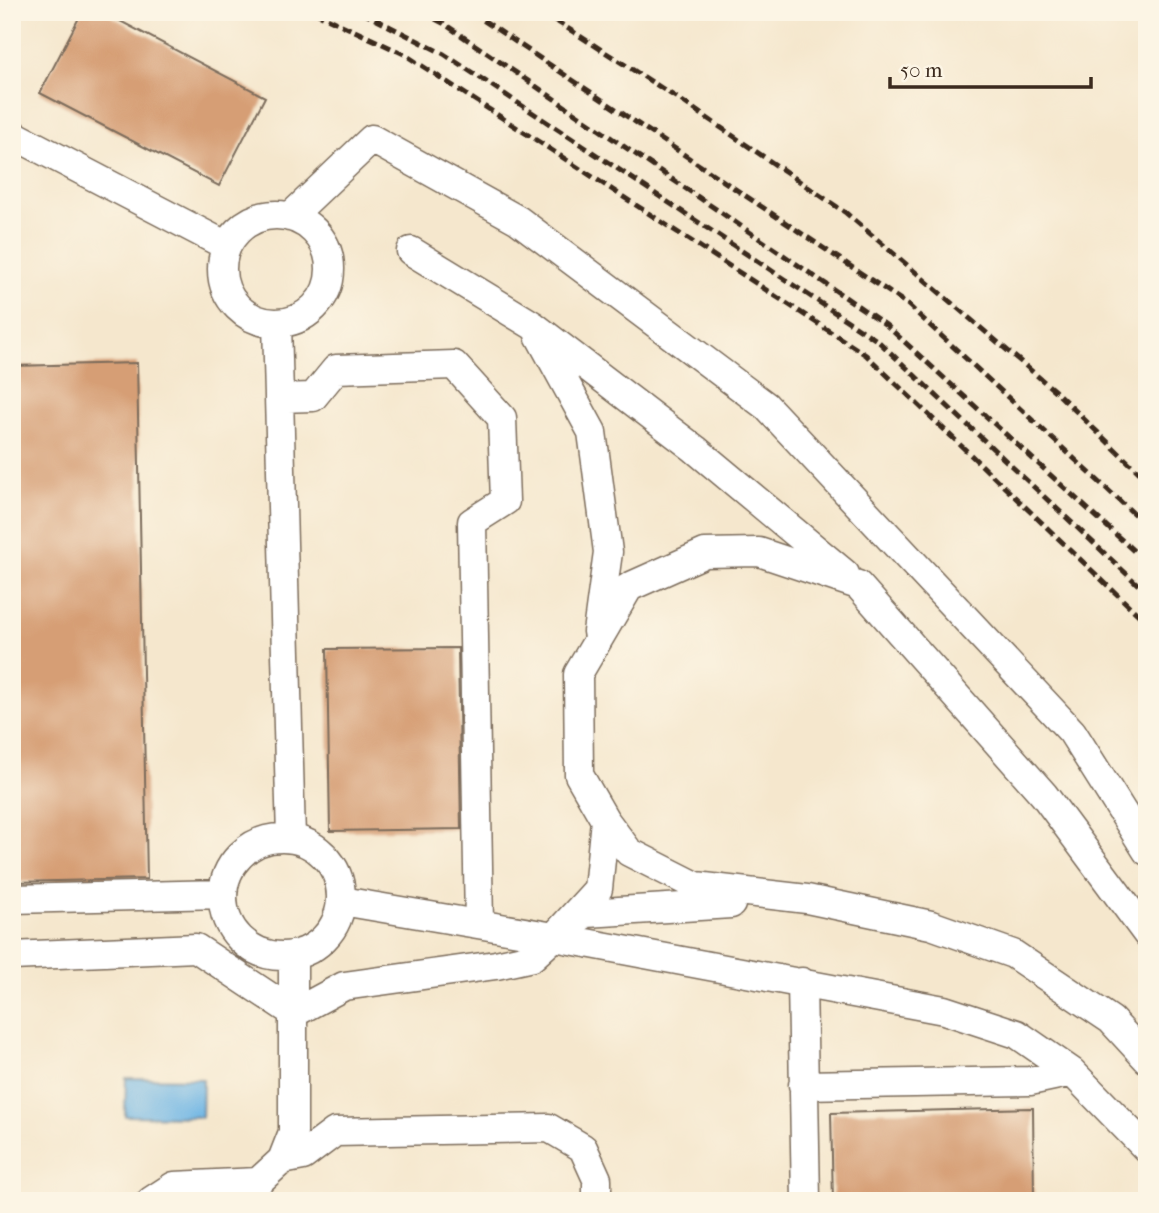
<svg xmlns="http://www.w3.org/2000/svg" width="1159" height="1213" viewBox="0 0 1159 1213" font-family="'IM FELL French Canon',serif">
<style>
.water{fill:#6cb4e4;stroke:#546f81;stroke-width:2}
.building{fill:#d69e74}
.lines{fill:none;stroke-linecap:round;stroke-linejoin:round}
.minor-casing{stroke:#7c6c5b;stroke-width:31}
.minor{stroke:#fff;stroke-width:28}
.rail{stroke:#3b2a1e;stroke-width:5;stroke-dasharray:10 5;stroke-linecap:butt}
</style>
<rect width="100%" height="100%" fill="#fcf5e5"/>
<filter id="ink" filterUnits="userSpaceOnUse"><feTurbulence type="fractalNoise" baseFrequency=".0143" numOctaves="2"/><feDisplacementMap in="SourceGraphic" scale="14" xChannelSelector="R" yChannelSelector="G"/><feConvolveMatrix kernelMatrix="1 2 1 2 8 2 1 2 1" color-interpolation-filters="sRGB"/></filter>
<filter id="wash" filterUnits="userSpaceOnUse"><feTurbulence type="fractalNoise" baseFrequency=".00686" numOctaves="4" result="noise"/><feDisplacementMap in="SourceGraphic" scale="28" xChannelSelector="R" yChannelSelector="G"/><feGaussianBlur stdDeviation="1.57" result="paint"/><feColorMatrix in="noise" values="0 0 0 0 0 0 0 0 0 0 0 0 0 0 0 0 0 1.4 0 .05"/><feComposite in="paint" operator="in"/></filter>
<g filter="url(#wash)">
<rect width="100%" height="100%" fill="#f5e7cd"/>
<!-- water -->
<path class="water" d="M 126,1078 L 203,1079 L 202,1117 L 125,1116 Z"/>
<g id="blocks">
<!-- building -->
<path class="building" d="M 82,12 L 103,12 L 265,97 L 219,186 L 40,93 Z
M 137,363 L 147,879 L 12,882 L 12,366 Z
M 458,648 L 461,829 L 330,831 L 327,649 Z
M 1033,1108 L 1034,1201 L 833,1201 L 831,1113 Z"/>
</g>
</g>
<g filter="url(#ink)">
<use href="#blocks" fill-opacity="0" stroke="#7c6c5b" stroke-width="2"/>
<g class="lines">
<defs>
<path id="minor" d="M 12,134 L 227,246
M222 269a54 54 0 1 1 108 0a54 54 0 1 1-108 0Z
M 290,217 L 372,139 L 518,220 L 766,406 L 1072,732 L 1147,851
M 411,251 L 534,326 L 695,449 L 845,574
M 277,323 L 291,838
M 539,335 L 592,432 L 608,552 L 597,632
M 279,398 L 313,397 L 336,369 L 454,365 L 502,418 L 505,501 L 472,522 L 479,924
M 605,820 L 629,852 L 696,886 L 807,899 L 931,925 L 1013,954 L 1111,1020 L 1147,1059
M223 897a59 59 0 1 1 118 0a59 59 0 1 1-118 0Z
M 12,899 L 222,894
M 342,901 L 554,937 L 944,1010 L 1017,1034 L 1072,1072 L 1147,1149
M 571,923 L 587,913 L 731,904
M 12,956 L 196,948 L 294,1013 L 344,986 L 496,965 L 532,957 L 554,937 L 598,889 L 605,820 L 579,775 L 578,674 L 629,587 L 705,553 L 759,552 L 858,585 L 1044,795 L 1147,934
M 802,982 L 806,1201
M 803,1085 L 1030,1081 L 1072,1072
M 282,1160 L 303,1156 L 335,1132 L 549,1128 L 583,1148 L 597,1179 L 597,1201
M 151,1201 L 174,1186 L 258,1182 L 282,1160 L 293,1132 L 293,956"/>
</defs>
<!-- minor casing -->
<use href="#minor" class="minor-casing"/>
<!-- minor -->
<use href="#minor" class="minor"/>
<!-- rail -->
<path class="rail" d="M 314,12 L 404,54 L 866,355 L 1147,623
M 361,12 L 444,54 L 878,341 L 1147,593
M 422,12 L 443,23 L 886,325 L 1147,563
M 471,12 L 907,304 L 1147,526
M 542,12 L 685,103 L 846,213 L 1055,391 L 1147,480"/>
</g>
</g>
<!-- margin -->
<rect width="1159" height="1213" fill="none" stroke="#fcf5e5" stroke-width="42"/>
<!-- scale -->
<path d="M890 77v10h201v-10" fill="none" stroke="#3b2a1e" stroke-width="3.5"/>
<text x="900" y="77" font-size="21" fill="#3b2a1e" stroke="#fcf5e5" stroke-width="5" paint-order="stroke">50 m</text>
</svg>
